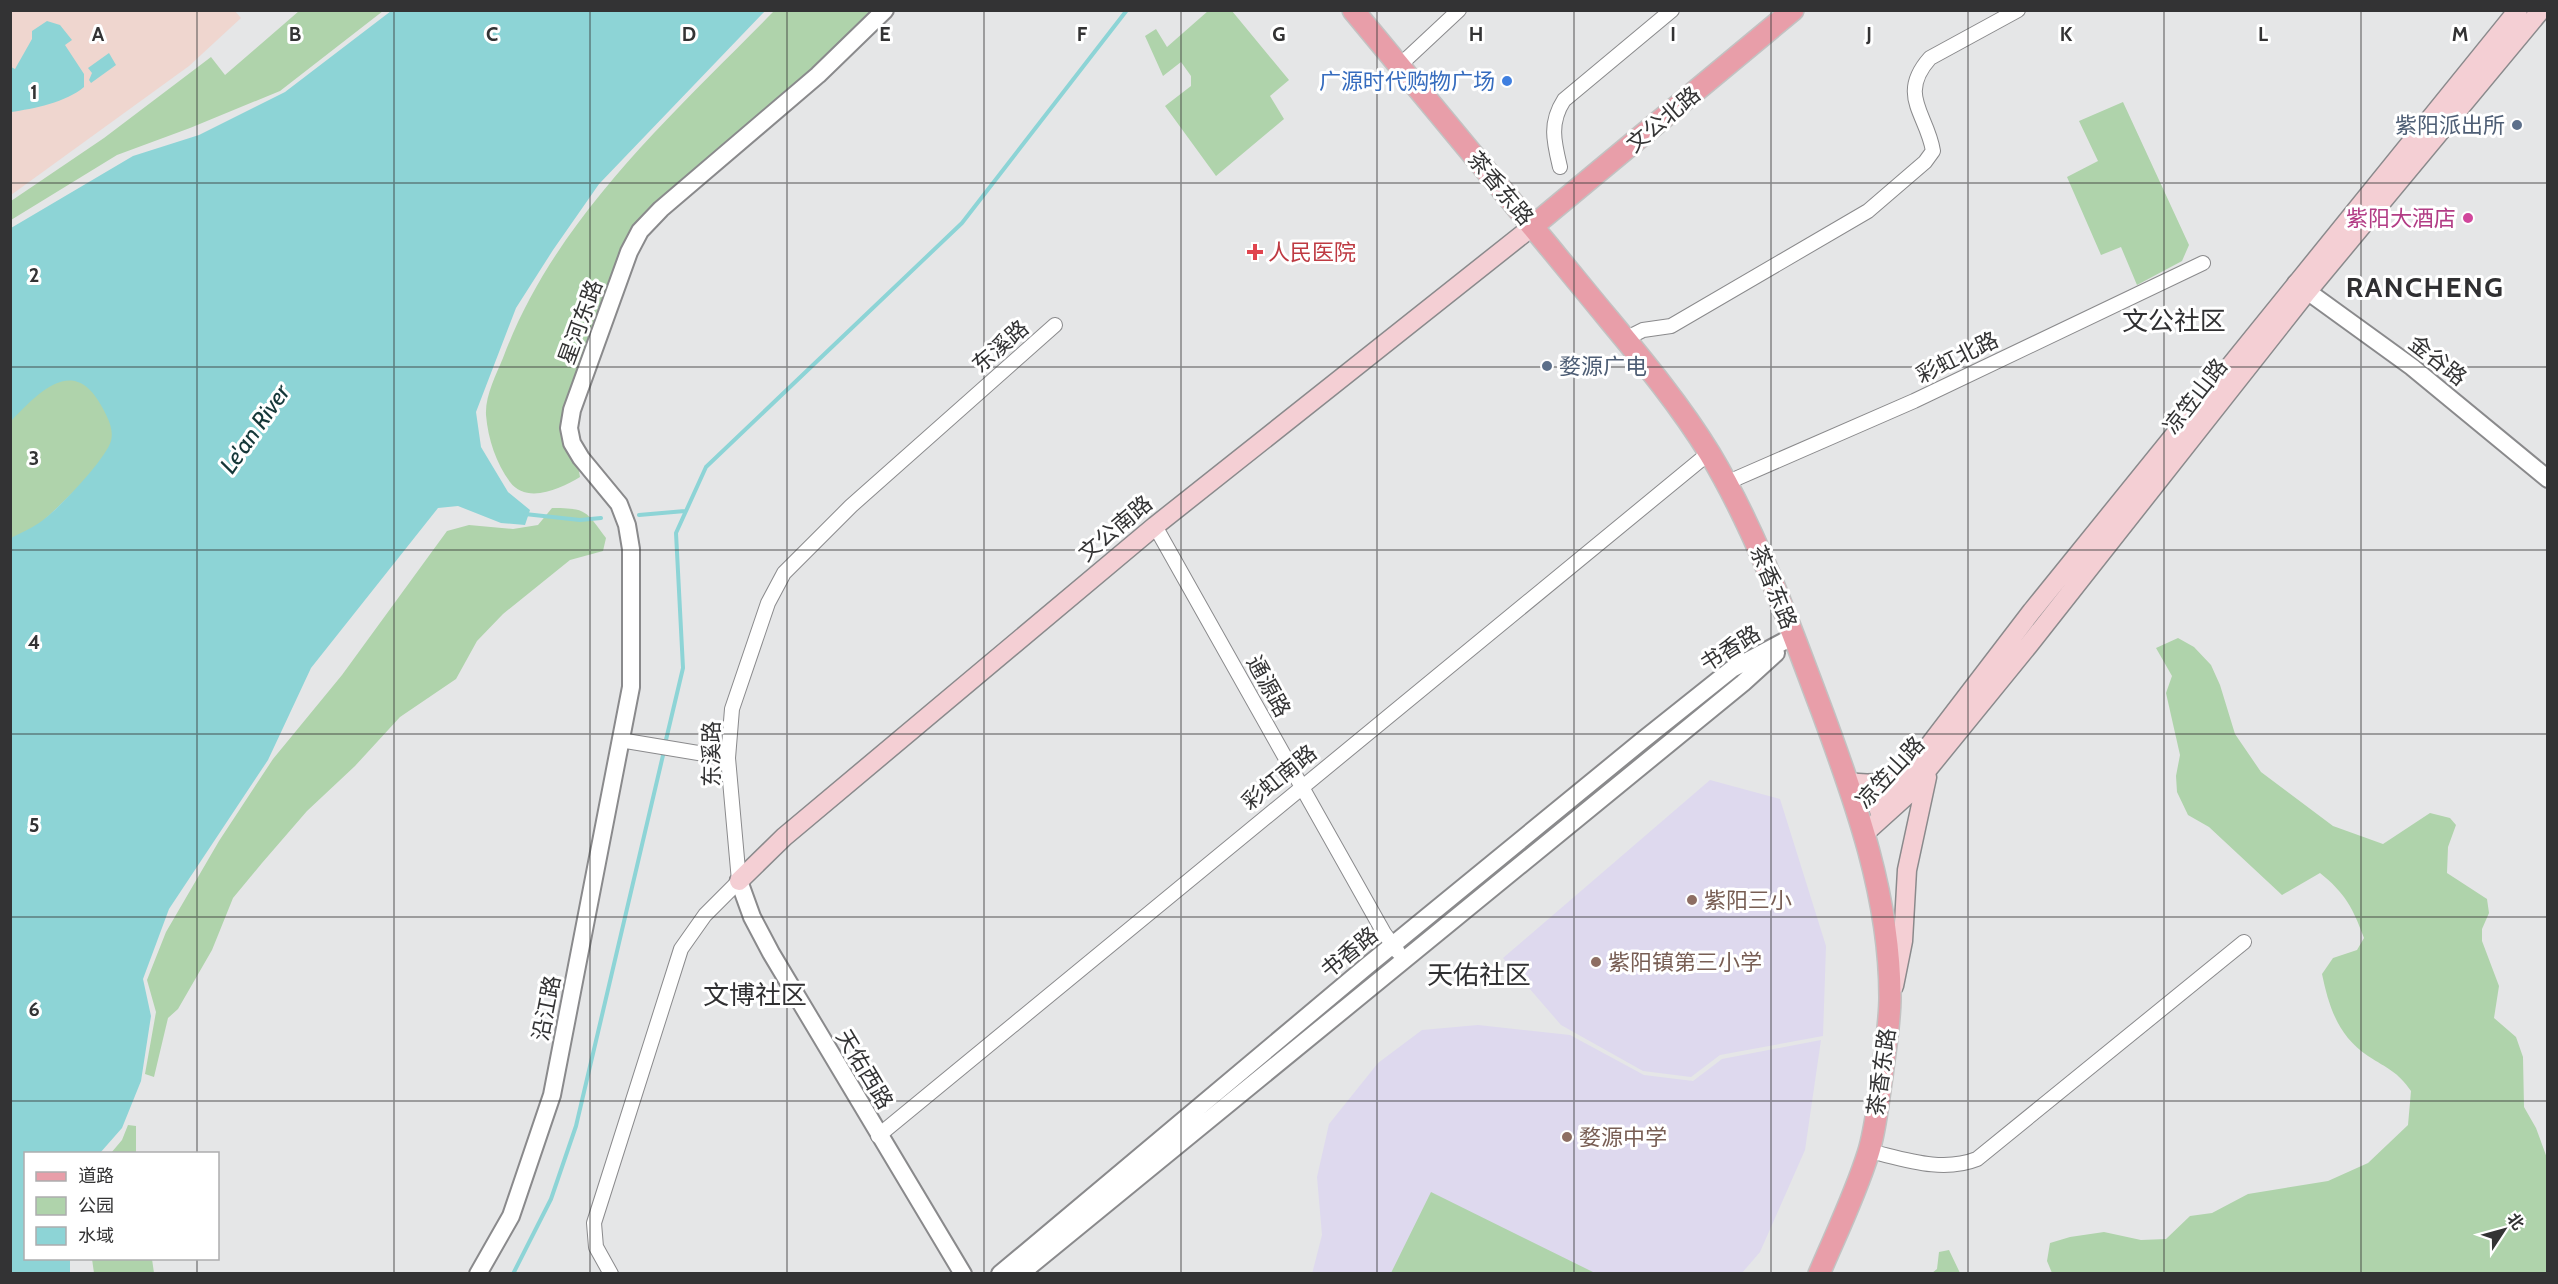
<svg xmlns="http://www.w3.org/2000/svg" width="2558" height="1284" viewBox="0 0 2558 1284" font-family="Cabin,'Noto Sans SC',sans-serif">
<style>
.commercial{fill:#efd6cf}
.education{fill:#ded9ee}
.green{fill:#afd3ab}
.water{fill:#8dd4d6}
.lines{fill:none;stroke-linecap:round;stroke-linejoin:round}
.stream{stroke:#8dd4d6;stroke-width:4}
.minor-casing{stroke:#8a8a8c;stroke-width:16}
.tertiary-casing{stroke:#8a8a8c;stroke-width:20}
.secondary-casing{stroke:#8a8a8c;stroke-width:21}
.primary-casing{stroke:#c2c2c2;stroke-width:24}
.minor{stroke:#fff;stroke-width:14}
.tertiary{stroke:#fff;stroke-width:16}
.secondary{stroke:#f4cfd4;stroke-width:18}
.primary{stroke:#e89ea9;stroke-width:21}
.grid{fill:none;stroke:#333334;stroke-width:1.5;stroke-opacity:0.55}
.shop-dot{fill:#3f7fe0;stroke:#fff;stroke-width:2}
.service-dot{fill:#5c6f8a;stroke:#fff;stroke-width:2}
.hotel-dot{fill:#d1479c;stroke:#fff;stroke-width:2}
.health-dot{fill:#e0444e;stroke:#fff;stroke-width:2}
.education-dot{fill:#8d6e63;stroke:#fff;stroke-width:2}
.labels{text-anchor:middle;stroke-width:6;stroke-linejoin:round;paint-order:stroke}
.shop-label{font-size:22px;fill:#366cbe;stroke:#fff;text-anchor:end}
.street-label{font-size:22px;fill:#333334;stroke:#fff}
.service-label{font-size:22px;fill:#4e5e75;stroke:#fff;text-anchor:end}
.hotel-label{font-size:22px;fill:#b23c85;stroke:#fff;text-anchor:end}
.health-label{font-size:22px;fill:#be3a42;stroke:#fff;text-anchor:start}
.education-label{font-size:22px;fill:#785e54;stroke:#fff;text-anchor:start}
.water-label{font-size:24px;font-style:italic;fill:#143738;stroke:#fff}
.quarter-label{font-size:26px;fill:#303032;stroke:#fff}
.district-label{font-size:28px;font-weight:bold;letter-spacing:1.5px;fill:#303032;stroke:#fff}
.grid-label{font-size:20px;text-anchor:middle;font-weight:bold;fill:#333334;stroke:#fff;stroke-width:6;stroke-linejoin:round;paint-order:stroke}
</style>
<rect width="100%" height="100%" fill="#e5e6e7"/>
<!-- commercial -->
<path class="commercial" d="M 234,10 L 241,18 L 189,66 L 11,195 L 11,11 Z"/>
<!-- education -->
<path class="education" d="M 1710,780 L 1780,799 L 1826,946 L 1823,1036 L 1720,1055 L 1691,1077 L 1643,1071 L 1561,1025 L 1503,958 Z
M 1478,1025 L 1570,1035 L 1644,1075 L 1693,1081 L 1722,1059 L 1821,1040 L 1805,1150 L 1760,1252 L 1742,1273 L 1312,1274 L 1322,1235 L 1317,1177 L 1329,1124 L 1378,1063 L 1422,1030 Z"/>
<!-- green -->
<path class="green" d="M 299,11 L 383,11 L 280,91 L 190,128 L 117,155 L 11,220 L 11,201 L 104,138 L 211,57 L 225,75 Z
M 774,11 L 882,11 L 638,228 L 568,411 L 580,477 C 562,488 527,505 510,482 C 496,463 488,439 486,415 C 485,396 496,375 503,358 C 555,218 672,115 774,11 Z
M 1208,11 L 1232,11 L 1289,80 L 1270,96 L 1284,119 L 1216,176 L 1165,106 L 1191,86 L 1191,76 L 1181,62 L 1163,76 L 1145,36 L 1156,29 L 1167,47 Z
M 2123,102 L 2189,245 L 2182,261 L 2137,285 L 2121,247 L 2101,255 L 2067,177 L 2098,161 L 2079,121 Z
M 10,238 L 137,431 L 10,553 Z
M 552,508 C 587,508 586,511 606,538 L 603,551 L 570,560 L 503,614 L 477,641 L 456,679 L 400,717 L 355,766 L 307,811 L 262,863 L 233,898 L 212,950 L 178,1009 L 168,1018 L 154,1077 L 145,1074 L 156,1012 L 147,980 L 166,932 L 219,841 L 273,759 L 342,675 L 447,531 L 469,525 L 513,529 L 538,525 Z
M 2178,638 L 2194,647 L 2211,665 L 2220,685 L 2235,734 L 2261,772 L 2333,826 L 2383,844 L 2430,813 L 2450,818 L 2456,825 L 2448,847 L 2447,873 L 2487,899 L 2489,913 L 2482,929 L 2482,941 L 2499,986 L 2494,1018 L 2516,1037 L 2523,1057 L 2524,1107 L 2536,1128 L 2547,1158 L 2547,1273 L 2052,1273 L 2047,1261 L 2050,1243 L 2070,1237 L 2104,1232 L 2141,1240 L 2166,1239 L 2190,1216 L 2212,1213 L 2248,1194 L 2328,1181 L 2368,1163 L 2408,1125 L 2411,1091 C 2397,1071 2388,1069 2368,1056 C 2338,1036 2329,1007 2322,974 L 2333,958 L 2357,950 L 2364,938 C 2353,908 2345,893 2320,873 L 2282,895 L 2209,827 L 2188,815 L 2177,792 L 2176,776 L 2180,755 L 2166,693 L 2172,676 L 2156,648 Z
M 128,1125 L 136,1126 L 136,1153 L 111,1153 L 122,1140 Z
M 1431,1192 L 1595,1273 L 1391,1273 Z
M 1949,1250 L 1960,1273 L 1932,1273 L 1937,1269 L 1939,1252 Z
M 92,1259 L 152,1259 L 154,1273 L 94,1273 Z"/>
<!-- water -->
<path class="water" d="M 391,11 L 765,11 L 599,184 L 553,250 L 516,308 L 476,412 L 481,447 L 508,492 L 530,510 L 525,525 L 501,523 L 458,506 L 438,508 L 311,668 L 268,760 L 169,909 L 143,979 L 151,1016 L 141,1081 L 122,1128 L 100,1153 L 26,1154 L 26,1258 L 70,1259 L 70,1273 L 11,1273 L 11,538 C 20,533 30,529 39,523 C 56,512 106,459 111,441 C 114,429 108,418 102,407 C 74,354 39,392 11,421 L 11,228 L 133,156 L 199,135 L 285,92 Z
M 47,21 L 60,25 L 72,40 L 65,45 L 84,74 L 84,87 C 67,102 33,109 11,112 L 11,67 L 15,69 L 32,39 L 32,31 Z
M 109,53 L 116,65 L 91,83 L 89,80 L 92,73 L 88,68 Z"/>
<g class="lines">
<!-- stream -->
<path class="stream" d="M 525,514 L 580,520 L 601,518
M 639,515 L 685,511
M 665,744 L 683,668 L 676,533 L 706,467 L 962,223 L 1127,10
M 513,1274 L 551,1199 L 576,1126 L 664,751"/>
<defs>
<path id="minor" d="M 1399,66 L 1459,10
M 1560,167 C 1554,142 1549,123 1564,100 L 1672,10
M 1625,339 L 1643,330 L 1671,326 L 1868,211 L 1925,162 L 1933,151 C 1927,114 1897,95 1930,58 L 2018,10
M 1726,483 L 1914,401 L 2203,263
M 1155,526 L 1384,933 L 1398,952
M 620,740 L 728,758
M 878,1136 L 1709,453
M 1869,1151 C 1904,1159 1942,1173 1977,1159 L 2244,942
M 611,1274 L 596,1247 L 594,1223 L 681,949 L 705,915 L 739,881 L 728,758 L 732,709 L 768,603 L 784,573 L 851,506 L 1055,325"/>
<path id="tertiary" d="M 2296,283 L 2412,367 L 2548,479
M 739,881 L 752,917 L 771,953 L 963,1274
M 478,1274 L 511,1216 L 552,1095 L 631,687 L 631,549 L 627,525 L 619,504 L 581,458 L 572,443 L 569,428 L 572,410 L 629,252 L 640,231 L 661,209 L 818,75 L 885,10
M 1000,1274 L 1367,966 L 1643,740 L 1732,669 L 1794,636
M 1016,1274 L 1030,1266 L 1743,683 L 1776,653"/>
<path id="secondary" d="M 1848,782 C 1870,785 1888,785 1905,769
M 1879,811 L 2032,611 L 2518,10
M 1865,833 L 1906,796 L 2028,646 L 2307,292 L 2541,10
M 739,881 L 784,837 L 1155,526 L 1533,226
M 1894,986 L 1903,941 L 1907,870 L 1927,777"/>
<path id="primary" d="M 1353,10 C 1430,103 1507,195 1583,288 C 1627,342 1674,395 1710,454 C 1758,534 1789,624 1822,711 C 1856,803 1890,897 1890,997 C 1890,1023 1885,1050 1882,1076 C 1878,1101 1876,1129 1868,1154 C 1855,1195 1836,1234 1819,1274
M 1533,226 L 1793,10"/>
</defs>
<!-- minor casing -->
<use href="#minor" class="minor-casing"/>
<!-- tertiary casing -->
<use href="#tertiary" class="tertiary-casing"/>
<!-- secondary casing -->
<use href="#secondary" class="secondary-casing"/>
<!-- primary casing -->
<use href="#primary" class="primary-casing"/>
<!-- minor -->
<use href="#minor" class="minor"/>
<!-- tertiary -->
<use href="#tertiary" class="tertiary"/>
<!-- secondary -->
<use href="#secondary" class="secondary"/>
<!-- primary -->
<use href="#primary" class="primary"/>
</g>
<!-- grid -->
<path class="grid" d="M 197,10 L 197,1154M 394,10 L 394,1274M 590,10 L 590,1274M 787,10 L 787,1274M 984,10 L 984,1274M 1181,10 L 1181,1274M 1377,10 L 1377,1274M 1574,10 L 1574,1274M 1771,10 L 1771,1274M 1968,10 L 1968,1274M 2164,10 L 2164,1274M 2361,10 L 2361,1274M 10,183 L 2548,183M 10,367 L 2548,367M 10,550 L 2548,550M 10,734 L 2548,734M 10,917 L 2548,917M 10,1101 L 2548,1101M 197,1258 L 197,1274"/>
<!-- markers -->
<circle class="shop-dot" cx="1507" cy="81" r="6"/>
<g class="service-dot">
<circle cx="2517" cy="125" r="6"/>
<circle cx="1547" cy="366" r="6"/>
</g>
<circle class="hotel-dot" cx="2468" cy="218" r="6"/>
<path class="health-dot" d="M1252 243h6v6h6v6h-6v6h-6v-6h-6v-6h6z"/>
<g class="education-dot">
<circle cx="1692" cy="900" r="6"/>
<circle cx="1596" cy="962" r="6"/>
<circle cx="1567" cy="1137" r="6"/>
</g>
<g class="labels">
<!-- shop labels -->
<g class="shop-label">
<text x="1495" y="89">广源时代购物广场</text>
</g>
<!-- street labels -->
<g class="street-label">
<text transform="translate(1663 119) rotate(-40)" y="8">文公北路</text>
<text transform="translate(1501 188) rotate(50)" y="8">茶香东路</text>
<text transform="translate(580 322) rotate(-70)" y="8">星河东路</text>
<text transform="translate(1000 346) rotate(-41)" y="8">东溪路</text>
<text transform="translate(1957 357) rotate(-26)" y="8">彩虹北路</text>
<text transform="translate(2438 360) rotate(38)" y="8">金谷路</text>
<text transform="translate(2195 396) rotate(-52)" y="8">凉笠山路</text>
<text transform="translate(1115 528) rotate(-40)" y="8">文公南路</text>
<text transform="translate(1774 587) rotate(68)" y="8">茶香东路</text>
<text transform="translate(1730 648) rotate(-32)" y="8">书香路</text>
<text transform="translate(1269 686) rotate(61)" y="8">通源路</text>
<text transform="translate(711 754) rotate(-90)" y="8">东溪路</text>
<text transform="translate(1890 772) rotate(-47)" y="8">凉笠山路</text>
<text transform="translate(1279 777) rotate(-39)" y="8">彩虹南路</text>
<text transform="translate(1349 952) rotate(-39)" y="8">书香路</text>
<text transform="translate(546 1008) rotate(-79)" y="8">沿江路</text>
<text transform="translate(865 1069) rotate(59)" y="8">天佑西路</text>
<text transform="translate(1881 1072) rotate(-82)" y="8">茶香东路</text>
</g>
<!-- service labels -->
<g class="service-label">
<text x="2505" y="133">紫阳派出所</text>
<text x="1559" y="374" text-anchor="start">婺源广电</text>
</g>
<!-- hotel labels -->
<g class="hotel-label">
<text x="2456" y="226">紫阳大酒店</text>
</g>
<!-- health labels -->
<g class="health-label">
<text x="1268" y="260">人民医院</text>
</g>
<!-- education labels -->
<g class="education-label">
<text x="1704" y="908">紫阳三小</text>
<text x="1608" y="970">紫阳镇第三小学</text>
<text x="1579" y="1145">婺源中学</text>
</g>
<!-- water labels -->
<g class="water-label">
<text transform="translate(255 429) rotate(-55)" y="8">Le'an River</text>
</g>
<!-- quarter labels -->
<g class="quarter-label">
<text x="2174" y="330">文公社区</text>
<text x="1479" y="984">天佑社区</text>
<text x="755" y="1004">文博社区</text>
</g>
<!-- district labels -->
<g class="district-label">
<text x="2425" y="297">RANCHENG</text>
</g>
</g>
<g class="grid-label">
<text x="98" y="41">A</text>
<text x="295" y="41">B</text>
<text x="492" y="41">C</text>
<text x="689" y="41">D</text>
<text x="885" y="41">E</text>
<text x="1082" y="41">F</text>
<text x="1279" y="41">G</text>
<text x="1476" y="41">H</text>
<text x="1673" y="41">I</text>
<text x="1869" y="41">J</text>
<text x="2066" y="41">K</text>
<text x="2263" y="41">L</text>
<text x="2460" y="41">M</text>
<text x="34" y="99">1</text>
<text x="34" y="282">2</text>
<text x="34" y="465">3</text>
<text x="34" y="649">4</text>
<text x="34" y="832">5</text>
<text x="34" y="1016">6</text>
</g>
<!-- border -->
<rect width="2558" height="1284" fill="none" stroke="#333334" stroke-width="24"/>
<!-- legend -->
<rect x="24" y="1152" width="195" height="108" fill="#ffffff" stroke="#adadae" stroke-width="1.5"/>
<rect x="36" y="1172" width="30" height="9" fill="#e89ea9" stroke="#adadae" stroke-width="1.5"/>
<text x="78" y="1182" font-size="18" fill="#333334">道路</text>
<rect x="36" y="1197" width="30" height="18" fill="#afd3ab" stroke="#adadae" stroke-width="1.5"/>
<text x="78" y="1212" font-size="18" fill="#333334">公园</text>
<rect x="36" y="1227" width="30" height="18" fill="#8dd4d6" stroke="#adadae" stroke-width="1.5"/>
<text x="78" y="1242" font-size="18" fill="#333334">水域</text>
<!-- north arrow -->
<g transform="translate(2504 1230) rotate(54)" stroke="#ffffff" stroke-width="4.5" paint-order="stroke">
<path d="M0-4.5L10 22L0 15L-10 22Z" fill="#333334"/>
<text y="-9" font-size="16" font-weight="bold" text-anchor="middle" fill="#333334">北</text>
</g>
</svg>
